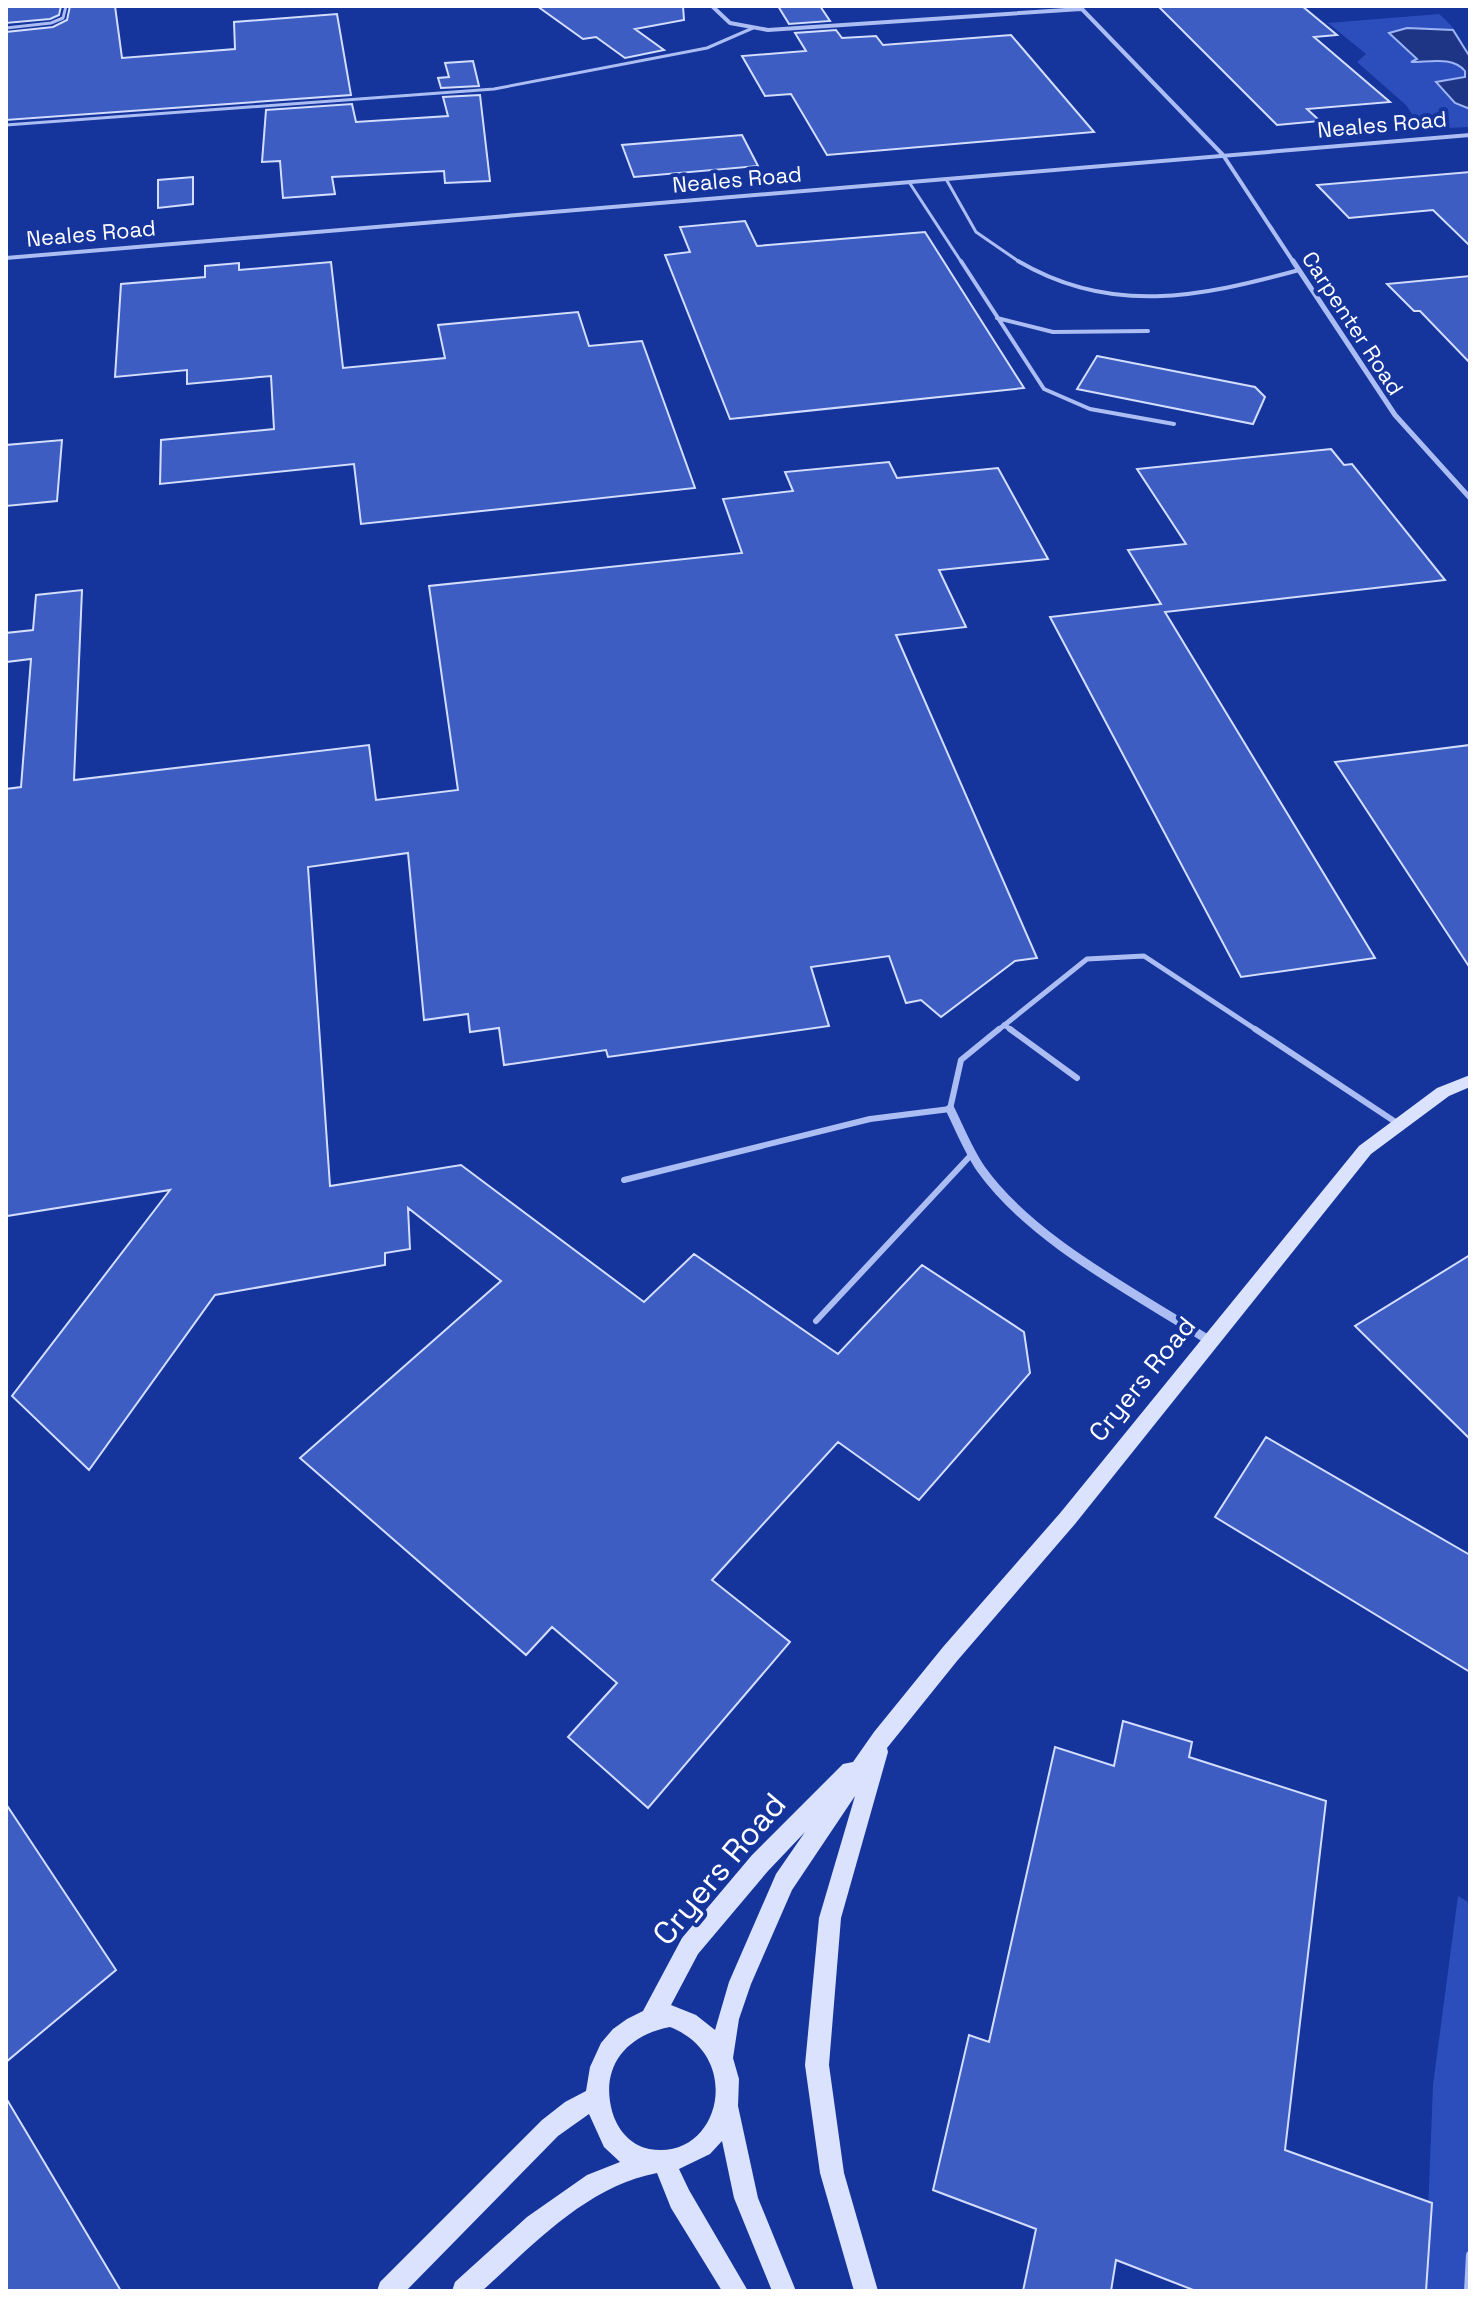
<svg xmlns="http://www.w3.org/2000/svg" width="1476" height="2297" viewBox="0 0 1476 2297" font-family="'Space Grotesk',sans-serif">
<style>
.green{fill:#2c4ebc}
.water{fill:#1e3586;stroke:#9db4f6;stroke-width:2}
.building{fill:#3d5dc3;stroke:#d3ddfd;stroke-width:2}
.lines{fill:none;stroke-linecap:round;stroke-linejoin:round}
.service-far4{stroke:#abbdf3;stroke-width:3}
.service-far3{stroke:#abbdf3;stroke-width:4}
.service-far2{stroke:#abbdf3;stroke-width:5}
.service-far1{stroke:#abbdf3;stroke-width:6}
.service{stroke:#abbdf3;stroke-width:8}
.minor-far2{stroke:#abbdf3;stroke-width:4}
.minor-far1{stroke:#abbdf3;stroke-width:5}
.minor{stroke:#abbdf3;stroke-width:9}
.tertiary{fill:#abbdf3;fill-rule:evenodd}
.secondary{fill:#dae2fd;fill-rule:evenodd}
.labels{text-anchor:middle;stroke-width:8;stroke-linejoin:round;paint-order:stroke}
.far-street-label{font-size:22px;fill:#fff;stroke:#15349c}
.street-label{font-size:26px;fill:#fff;stroke:#15349c}
.near-street-label{font-size:32px;fill:#fff;stroke:#15349c}
</style>
<rect width="100%" height="100%" fill="#15349c"/>
<!-- green -->
<path class="green" d="M 1439,14 C 1476,44 1470,80 1470,127 L 1422,129 L 1406,105 L 1357,62 L 1366,54 L 1328,23 Z
M 1458,1896 L 1470,1903 L 1470,2291 L 1425,2291 L 1433,2085 Z"/>
<!-- water -->
<path class="water" d="M 1407,28 L 1453,30 L 1470,57 L 1470,109 L 1455,103 L 1436,82 L 1465,77 L 1465,71 C 1453,56 1430,62 1411,62 L 1417,59 L 1389,33 Z"/>
<!-- building -->
<path class="building" d="M 6,6 L 61,6 L 59,15 L 50,19 L 6,23 Z
M 70,6 L 115,6 L 122,58 L 235,49 L 234,22 L 337,14 L 351,95 L 6,120 L 6,32 L 53,27 L 67,20 Z
M 537,6 L 683,6 L 684,20 L 635,29 L 664,50 L 625,58 L 596,37 L 583,39 Z
M 778,6 L 820,6 L 830,21 L 789,24 Z
M 1158,6 L 1302,6 L 1337,35 L 1314,37 L 1390,102 L 1307,109 L 1320,121 L 1277,125 Z
M 836,30 L 842,38 L 876,36 L 883,45 L 1011,35 L 1094,132 L 827,155 L 791,94 L 765,96 L 742,56 L 806,51 L 795,33 Z
M 473,61 L 479,86 L 441,88 L 438,78 L 449,77 L 445,63 Z
M 480,95 L 490,181 L 445,183 L 444,171 L 332,177 L 335,194 L 283,198 L 280,161 L 262,162 L 266,110 L 352,104 L 356,122 L 448,116 L 443,97 Z
M 742,135 L 758,166 L 634,177 L 622,145 Z
M 1470,172 L 1470,246 L 1433,210 L 1349,218 L 1317,185 Z
M 193,177 L 193,204 L 158,208 L 158,180 Z
M 745,221 L 757,246 L 925,232 L 1024,388 L 730,419 L 665,255 L 690,252 L 680,227 Z
M 331,262 L 343,368 L 445,358 L 438,325 L 578,312 L 589,346 L 642,341 L 695,488 L 361,524 L 354,464 L 160,484 L 161,440 L 274,429 L 271,376 L 187,384 L 187,370 L 115,377 L 121,284 L 205,277 L 205,266 L 239,263 L 239,270 Z
M 1470,276 L 1470,363 L 1420,311 L 1414,311 L 1387,284 Z
M 1097,356 L 1255,387 L 1265,397 L 1253,424 L 1077,389 Z
M 62,440 L 57,501 L 6,506 L 6,445 Z
M 1331,449 L 1344,465 L 1352,464 L 1445,580 L 1165,612 L 1375,958 L 1241,977 L 1050,617 L 1161,604 L 1128,550 L 1186,544 L 1137,469 Z
M 889,462 L 897,478 L 998,468 L 1048,559 L 939,570 L 966,627 L 896,635 L 1037,958 L 1015,961 L 941,1017 L 921,1000 L 906,1003 L 889,956 L 811,967 L 829,1026 L 608,1057 L 606,1050 L 504,1065 L 499,1028 L 470,1032 L 468,1014 L 424,1020 L 408,853 L 308,867 L 330,1186 L 461,1165 L 644,1302 L 694,1254 L 838,1354 L 922,1265 L 1024,1332 L 1030,1373 L 919,1500 L 838,1442 L 712,1580 L 790,1642 L 648,1808 L 568,1737 L 617,1683 L 552,1627 L 526,1655 L 300,1458 L 501,1281 L 408,1208 L 410,1249 L 385,1253 L 385,1265 L 215,1295 L 89,1470 L 12,1396 L 170,1190 L 7,1216 L 6,789 L 21,787 L 31,659 L 6,662 L 6,633 L 33,630 L 36,595 L 82,590 L 74,780 L 369,745 L 376,800 L 458,790 L 429,586 L 742,553 L 723,499 L 793,491 L 785,472 Z
M 1470,745 L 1470,968 L 1335,762 Z
M 1470,1255 L 1470,1439 L 1355,1326 Z
M 1266,1437 L 1470,1555 L 1470,1672 L 1215,1517 Z
M 1123,1721 L 1192,1742 L 1189,1757 L 1326,1801 L 1285,2150 L 1432,2203 L 1426,2291 L 1196,2291 L 1116,2260 L 1111,2291 L 1023,2291 L 1036,2229 L 933,2190 L 969,2035 L 989,2042 L 1055,1747 L 1114,1766 Z
M 6,1804 L 116,1970 L 6,2062 Z
M 6,2098 L 121,2291 L 6,2291 Z"/>
<g class="lines">
<!-- service-far4 -->
<path class="service-far4" d="M 6,28 L 51,23 L 63,18 L 66,6
M 6,125 L 494,89 L 707,48 L 753,28
M 946,179 L 976,232 L 1021,263
M 909,182 L 962,263"/>
<!-- service-far3 -->
<path class="service-far3" d="M 961,261 L 1044,389 L 1090,409 L 1174,424
M 1018,261 C 1111,316 1200,297 1299,270
M 997,318 L 1053,332 L 1148,331"/>
<!-- service-far2 -->
<path class="service-far2" d="M 1004,1025 L 1013,1031
M 997,1031 L 1087,959 L 1144,956 L 1258,1031"/>
<!-- service-far1 -->
<path class="service-far1" d="M 1010,1029 L 1077,1078
M 1255,1029 L 1400,1125
M 624,1180 L 870,1119 L 950,1109 L 961,1060 L 999,1029
M 816,1321 L 972,1154"/>
<!-- service -->
<path class="service" d="M 1468,2291 L 1470,2255"/>
<!-- minor-far2 -->
<path class="minor-far2" d="M 712,6 L 730,23 L 768,30 L 1081,9
M 1079,6 L 1223,155 L 1294,263"/>
<!-- minor-far1 -->
<path class="minor-far1" d="M 1293,261 L 1395,415 L 1470,498"/>
<!-- minor -->
<path class="minor" d="M 950,1109 C 960,1129 968,1150 981,1169 C 1033,1242 1136,1293 1210,1341"/>
<!-- tertiary -->
<path class="tertiary" d="M 1470,133 L 1470,137 L 6,260 L 6,256 Z"/>
<!-- secondary -->
<path class="secondary" d="M 1470,1075 L 1470,1087 L 1449,1096 L 1371,1154 L 1075,1524 L 957,1661 L 887,1748 L 888,1752 L 841,1918 L 829,2065 L 844,2173 L 878,2291 L 854,2291 L 820,2173 L 805,2065 L 819,1918 L 855,1796 L 792,1890 L 751,1984 L 739,2019 L 733,2058 L 739,2079 L 738,2106 L 758,2198 L 796,2291 L 772,2291 L 734,2198 L 722,2141 L 710,2154 L 679,2169 L 689,2190 L 748,2291 L 722,2291 L 671,2208 L 657,2173 C 587,2186 533,2245 482,2291 L 452,2291 L 455,2282 L 527,2217 L 587,2175 L 620,2162 L 604,2147 L 589,2114 L 558,2136 L 406,2291 L 377,2291 L 380,2282 L 542,2120 L 565,2102 L 586,2091 L 590,2067 L 601,2043 L 613,2029 L 627,2019 L 643,2011 L 682,1938 L 752,1855 L 843,1764 L 853,1762 L 874,1732 L 943,1647 L 1061,1512 L 1359,1146 L 1437,1088 ZM 805,1832 L 776,1874 L 729,1982 L 715,2030 L 696,2015 L 671,2005 L 698,1954 L 768,1871 ZM 670,2027 C 746,2057 719,2162 649,2149 C 630,2145 617,2129 612,2111 C 600,2066 627,2035 670,2027 Z"/>
</g>
<g class="labels">
<!-- far-street labels -->
<g class="far-street-label">
<text transform="translate(1382 124) rotate(-5)" y="8">Neales Road</text>
<text transform="translate(737 179) rotate(-5)" y="8">Neales Road</text>
<text transform="translate(91 233) rotate(-5)" y="8">Neales Road</text>
<text transform="translate(1353 323) rotate(57)" y="8">Carpenter Road</text>
</g>
<!-- street labels -->
<g class="street-label">
<text transform="translate(1142 1379) rotate(-51)" y="9">Cryers Road</text>
</g>
<!-- near-street labels -->
<g class="near-street-label">
<text transform="translate(719 1869) rotate(-50)" y="11">Cryers Road</text>
</g>
</g>
<!-- border -->
<rect width="1476" height="2297" fill="none" stroke="#ffffff" stroke-width="16"/>
</svg>
